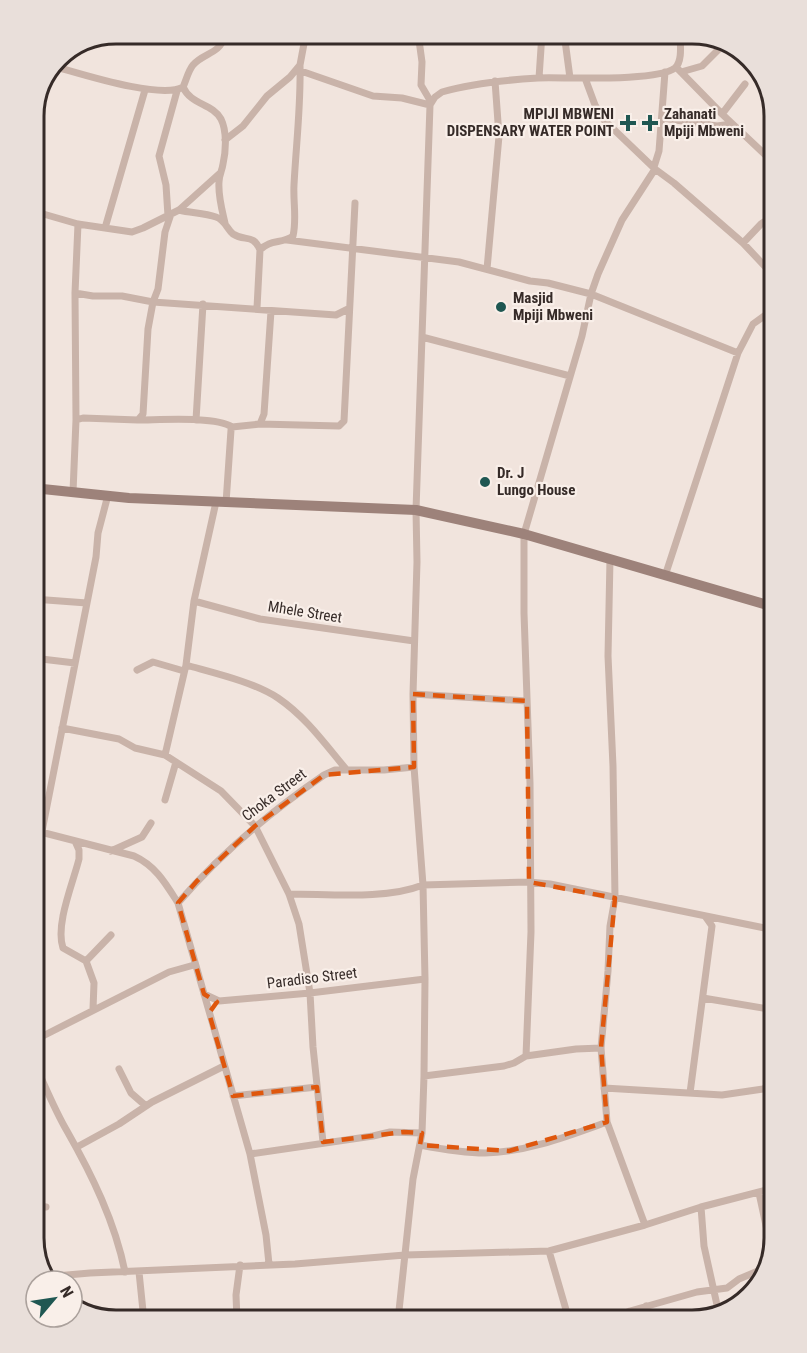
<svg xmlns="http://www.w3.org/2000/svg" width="807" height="1353" viewBox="0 0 807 1353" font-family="'Roboto Condensed',sans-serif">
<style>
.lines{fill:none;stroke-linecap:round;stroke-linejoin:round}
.street{stroke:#c9b3a9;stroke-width:7}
.secondary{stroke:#9d827a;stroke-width:10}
.marked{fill:none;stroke:#df570d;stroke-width:4.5;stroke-dasharray:12 8;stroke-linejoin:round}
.poi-dot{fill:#1f5752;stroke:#f9efe9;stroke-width:2}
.labels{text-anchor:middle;stroke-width:4.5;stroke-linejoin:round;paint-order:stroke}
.poi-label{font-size:15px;font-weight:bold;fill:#362b28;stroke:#f9efe9;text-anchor:start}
.street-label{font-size:15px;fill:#362b28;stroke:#f9efe9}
.rim{fill:none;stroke:#362b28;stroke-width:3}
</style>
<rect width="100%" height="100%" fill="#f1e4dd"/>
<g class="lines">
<!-- street -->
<path class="street" d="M 222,33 L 224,37 C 220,54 203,53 193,65 C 188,71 186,81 183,87 C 191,105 212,103 221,119 C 227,131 226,151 223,164 C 222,171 219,175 219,182 C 218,196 222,210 225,223
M 418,33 L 422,62 L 421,85 L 431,102
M 564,33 L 570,78
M 53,66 C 79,73 161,100 183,87
M 676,67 L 722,114 L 774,163
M 301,71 L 373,96 L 402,98 L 430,105
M 681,72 L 702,66 L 725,43
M 539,78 L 542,33
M 585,78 L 595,105 L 604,120 L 655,169 L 674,183 L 743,243 L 774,276
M 722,114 L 745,84
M 662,118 L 717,126 L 732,124
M 225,140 L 243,126 L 267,96 L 290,77 L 300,65 L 306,33
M 654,167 L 659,151 L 665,72
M 179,210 C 191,213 204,213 216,217 C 225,220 227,229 233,234 C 245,242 253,233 260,250 L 257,308
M 33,211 L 78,224 L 132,232 L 143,228 L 179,210 L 219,174
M 168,216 L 166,185 L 159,156 L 177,91
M 105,228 L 145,90
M 287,240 L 459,262 L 530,281 L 548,283 L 591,294 L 738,353
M 743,243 L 761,224 L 774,215
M 260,250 C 270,239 282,244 293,236 C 297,219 293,202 294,185 C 296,145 301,106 300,65
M 487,269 L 499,136 L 495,81
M 75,293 L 93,296 L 122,296 L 153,302 L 336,315 L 348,309
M 422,337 L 570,376
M 76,420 L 75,293 L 78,224
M 138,420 C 160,420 216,416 232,427
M 196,420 L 203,304
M 260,424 L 339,426 L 344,421 L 355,203
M 73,492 L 76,420 L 83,418 L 138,420 L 143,414 L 148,329 L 153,302 L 158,289 L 165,232 L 171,214
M 226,503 L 231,430 L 232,427 L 260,424 L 264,414 L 271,311
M 610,559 L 608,656 L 613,766 L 615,898 L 610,926 L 608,971 L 601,1048 L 607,1122 L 645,1225
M 665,576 L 738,353 L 753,324 L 774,309
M 33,599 L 87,603
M 194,601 L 260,619 L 414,641
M 33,658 L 75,663
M 186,665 C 214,673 254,682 278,698 C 306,717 325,744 346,769
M 137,670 L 153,662 L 184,671
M 413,694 L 527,701
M 62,728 L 119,739 L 135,748 L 165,755 L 221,791 L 255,826 L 289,894 L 299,924 L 310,993 L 313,1047 L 323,1142
M 165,755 L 186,665 L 194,601 L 216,502
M 165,800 L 176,762
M 33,830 L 134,856 C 156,866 166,884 178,903 L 250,1154 L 266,1235 L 269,1264
M 42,831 L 87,603 L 96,557 L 98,533 L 108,495
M 75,841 L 79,850 L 79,859 C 73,883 55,925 63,948 L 86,961 L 94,983 L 93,1009
M 111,851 L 142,837 L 151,823
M 289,894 C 330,894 385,900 423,885 L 529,882 L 550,884 L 774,930
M 178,903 C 221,853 270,812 324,775 L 335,770 L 384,770 L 414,767
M 86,961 L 111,935
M 204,994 L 219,1001 L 310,993 L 425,979
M 703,998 L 774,1010
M 33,1015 L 43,1035
M 33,1041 L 169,972 L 194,965
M 526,1056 L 576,1049 L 601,1048
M 33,1060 C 44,1083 54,1109 67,1131 C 92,1175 115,1222 125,1272
M 119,1069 L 131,1093 L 146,1106
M 424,1076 L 504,1066 L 514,1063 L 526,1056 L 531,932 L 530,783 L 524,613 L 524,534 L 582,336 L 591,294 L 598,274 L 622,220 L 655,169
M 604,1088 L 722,1095 L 763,1089 L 774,1084
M 690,1093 L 712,926 L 705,916
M 233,1096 L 317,1087
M 420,1145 C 441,1149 463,1153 485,1153 C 528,1152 568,1136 607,1122
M 77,1147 L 119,1124 L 152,1102 L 224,1066
M 250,1154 L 373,1136 L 390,1132 L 422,1133
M 759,1193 L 771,1249
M 33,1205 L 46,1207
M 701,1207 L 704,1246 L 719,1314
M 549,1251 L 569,1320
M 139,1272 L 143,1311 L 146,1320
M 44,1277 L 90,1273 L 295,1264 L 405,1255 L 549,1251 L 645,1225 L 701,1207 L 774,1188
M 646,1306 L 653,1320
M 237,1320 L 236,1295 L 240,1265
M 398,1320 L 413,1179 L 422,1133 L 424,1076 L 425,979 L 423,885 L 414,767 L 413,694 L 417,562 L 416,510 L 430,105 L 435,97 L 442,92 C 473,83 505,80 538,78 C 564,77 657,82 675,68 C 683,61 680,43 680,33
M 611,1320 L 630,1311 L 697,1292 L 727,1288 L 739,1279 L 765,1268"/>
<!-- secondary -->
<path class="secondary" d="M 33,488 L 129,498 L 416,510 L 524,534 L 774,607"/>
</g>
<!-- marked area -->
<path class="marked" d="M 413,694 L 527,701 L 529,882 L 615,898 L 601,1048 L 607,1122 L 509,1151 L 420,1145 L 422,1133 L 404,1132 L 323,1142 L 317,1087 L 233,1096 L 209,1013 L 217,1002 L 204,994 L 178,903 L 197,881 L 255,826 L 324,775 L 414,767 Z"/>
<!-- markers -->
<g class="poi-dot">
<path d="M625 114h6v6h6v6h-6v6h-6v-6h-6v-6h6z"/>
<path d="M647 114h6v6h6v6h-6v6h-6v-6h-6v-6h6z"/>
<circle cx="501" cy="307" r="6"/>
<circle cx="485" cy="482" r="6"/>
</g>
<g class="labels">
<!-- poi labels -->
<g class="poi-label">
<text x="614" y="119" text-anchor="end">MPIJI MBWENI<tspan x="614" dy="17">DISPENSARY WATER POINT</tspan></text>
<text x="664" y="119">Zahanati<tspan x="664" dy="17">Mpiji Mbweni</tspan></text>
<text x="513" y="303">Masjid<tspan x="513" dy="17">Mpiji Mbweni</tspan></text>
<text x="497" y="478">Dr. J<tspan x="497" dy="17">Lungo House</tspan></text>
</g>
<!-- street labels -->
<g class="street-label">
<text transform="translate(305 612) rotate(9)" y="5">Mhele Street</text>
<text transform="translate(274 795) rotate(-37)" y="5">Choka Street</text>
<text transform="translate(312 978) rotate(-7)" y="5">Paradiso Street</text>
</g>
</g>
<!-- crop -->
<path d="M0 0H807V1353H0ZM116 44H692A72 72 0 0 1 764 116V1238A72 72 0 0 1 692 1310H116A72 72 0 0 1 44 1238V116A72 72 0 0 1 116 44Z" fill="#e9dfda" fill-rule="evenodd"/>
<path class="rim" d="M116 44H692A72 72 0 0 1 764 116V1238A72 72 0 0 1 692 1310H116A72 72 0 0 1 44 1238V116A72 72 0 0 1 116 44Z"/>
<!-- north arrow -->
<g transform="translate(54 1299) rotate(61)"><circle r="28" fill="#f9efe9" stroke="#aba19c" stroke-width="1.5"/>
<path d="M0-4.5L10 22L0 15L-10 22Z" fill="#1f5752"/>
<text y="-9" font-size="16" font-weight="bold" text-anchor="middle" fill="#362b28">N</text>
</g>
</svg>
